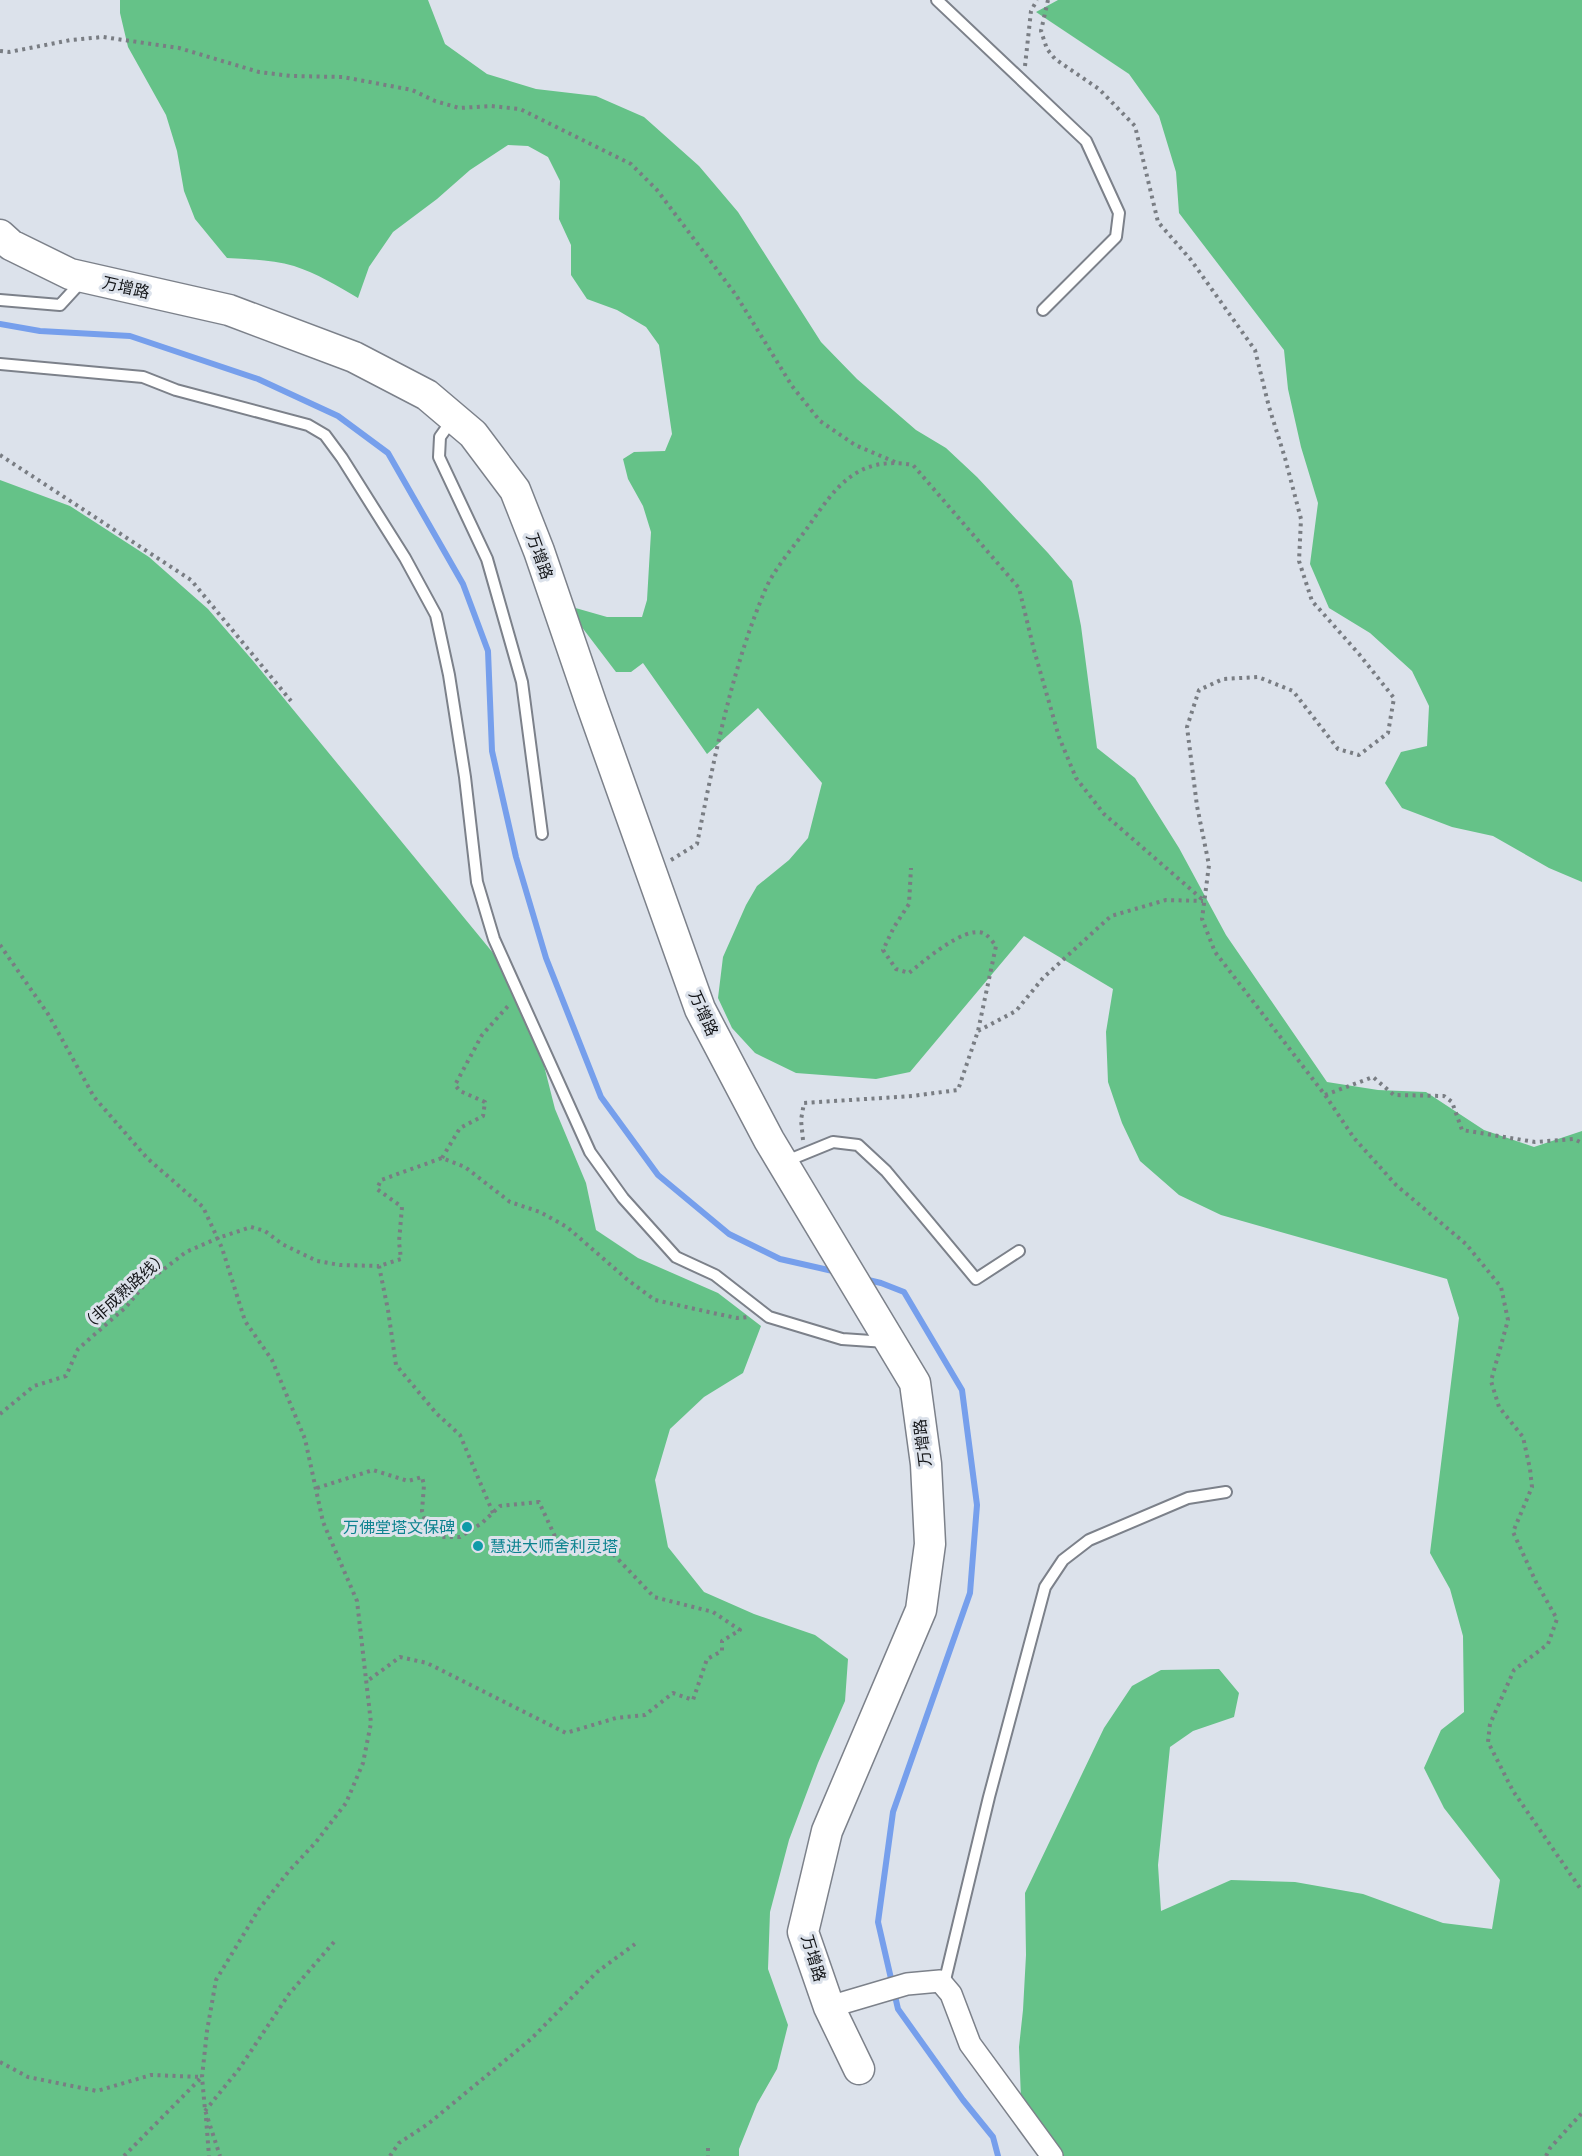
<svg xmlns="http://www.w3.org/2000/svg" width="1582" height="2156" viewBox="0 0 1582 2156" font-family="'Fira Sans Condensed','Noto Sans SC',sans-serif">
<style>
.forest{fill:#65c288}
.lines{fill:none;stroke-linecap:round;stroke-linejoin:round}
.stream{stroke:#769fec;stroke-width:6}
.building{fill:#f99dcc}
.lane-casing{stroke:#7c818a;stroke-width:14}
.street-casing{stroke:#7c818a;stroke-width:24}
.secondary-casing{stroke:#7c818a;stroke-width:33}
.path{stroke:#797d83;stroke-width:4;stroke-dasharray:3 4.5;stroke-linecap:butt}
.lane{stroke:#fff;stroke-width:10}
.street{stroke:#fff;stroke-width:21}
.secondary{stroke:#fff;stroke-width:30}
.culture-dot{fill:#0f9aa8;stroke:#dce2eb;stroke-width:2}
.labels{text-anchor:middle;stroke-width:6;stroke-linejoin:round;paint-order:stroke}
.street-label{font-size:16px;fill:#131518;stroke:#dce2eb}
.culture-label{font-size:16px;fill:#0d838f;stroke:#dce2eb;text-anchor:end}
</style>
<rect width="100%" height="100%" fill="#dce2eb"/>
<!-- forest -->
<path class="forest" d="M 120,0 L 428,0 L 445,44 L 487,74 L 536,89 L 596,96 L 644,117 L 699,166 L 738,212 L 821,342 L 857,379 L 916,430 L 946,448 L 977,477 L 1048,553 L 1072,581 L 1081,626 L 1097,748 L 1135,778 L 1179,848 L 1226,935 L 1327,1082 L 1378,1090 L 1426,1092 L 1484,1130 L 1534,1147 L 1582,1131 L 1582,2156 L 1043,2156 L 1021,2099 L 1019,2047 L 1023,2010 L 1026,1955 L 1025,1893 L 1104,1728 L 1132,1686 L 1161,1670 L 1219,1669 L 1239,1693 L 1234,1717 L 1193,1731 L 1170,1747 L 1158,1865 L 1161,1911 L 1231,1880 L 1295,1882 L 1363,1894 L 1443,1923 L 1492,1929 L 1500,1880 L 1444,1808 L 1424,1768 L 1441,1730 L 1464,1712 L 1463,1636 L 1450,1589 L 1430,1553 L 1459,1318 L 1447,1279 L 1221,1215 L 1179,1195 L 1140,1161 L 1122,1123 L 1108,1082 L 1106,1032 L 1113,989 L 1024,936 L 910,1072 L 876,1079 L 796,1073 L 755,1053 L 732,1028 L 718,998 L 723,957 L 746,905 L 757,886 L 789,860 L 808,838 L 822,783 L 758,708 L 707,754 L 643,663 L 631,672 L 616,672 L 565,605 L 607,617 L 642,617 L 647,600 L 651,532 L 643,506 L 628,479 L 623,459 L 634,452 L 665,451 L 672,434 L 659,345 L 646,327 L 617,310 L 587,299 L 571,275 L 571,245 L 559,219 L 560,181 L 548,157 L 528,146 L 508,145 L 470,170 L 437,199 L 393,232 L 369,267 L 358,298 C 338,286 316,273 294,266 C 273,260 249,259 227,258 L 195,219 L 184,191 L 177,151 L 166,115 L 128,47 L 120,13 Z
M 1058,0 L 1582,0 L 1582,882 L 1549,868 L 1493,836 L 1452,827 L 1402,808 L 1385,783 L 1401,752 L 1427,746 L 1429,706 L 1412,671 L 1370,633 L 1329,608 L 1310,564 L 1318,503 L 1301,447 L 1288,389 L 1284,350 L 1179,213 L 1176,172 L 1159,116 L 1129,74 L 1036,12 Z
M 0,480 L 70,506 L 149,557 L 208,609 L 254,662 L 498,959 L 537,1038 L 555,1109 L 586,1183 L 596,1230 L 638,1258 L 718,1293 L 761,1326 L 743,1373 L 704,1397 L 670,1429 L 655,1480 L 668,1547 L 704,1592 L 754,1614 L 815,1635 L 848,1659 L 845,1701 L 818,1763 L 789,1840 L 770,1912 L 768,1969 L 788,2025 L 777,2069 L 757,2104 L 739,2149 L 739,2156 L 0,2156 Z"/>
<g class="lines">
<!-- stream -->
<path class="stream" d="M 0,324 L 40,331 L 130,336 L 258,379 L 338,416 L 388,453 L 463,584 L 488,651 L 492,751 L 516,857 L 546,958 L 601,1097 L 658,1175 L 729,1234 L 780,1259 L 837,1272
M 864,1279 L 881,1283 L 904,1292 L 962,1390 L 977,1505 L 970,1593 L 893,1812 L 878,1922 L 898,2009 L 963,2100 L 993,2137 L 998,2156"/>
</g>
<!-- building -->
<path class="building" d="M 479,1541 L 483,1543 L 484,1548 L 481,1552 L 476,1553 L 473,1550 L 474,1544 Z"/>
<g class="lines">
<defs>
<path id="lane" d="M 937,0 L 1086,141 L 1119,213 L 1116,237 L 1043,310
M 0,300 L 60,305 L 82,281
M 0,364 L 143,377 L 176,390 L 308,425 L 325,435 L 342,458 L 405,558 L 436,615 L 449,675 L 465,777 L 477,882 L 494,939 L 590,1152 L 623,1198 L 676,1257 L 715,1275 L 769,1317 L 842,1339 L 886,1342
M 452,420 L 440,437 L 439,457 L 487,559 L 522,682 L 542,834
M 784,1162 L 833,1142 L 858,1145 L 886,1171 L 976,1279 L 1019,1251
M 944,1984 L 989,1797 L 1045,1587 L 1063,1560 L 1089,1540 L 1188,1498 L 1226,1492"/>
<path id="street" d="M 829,2007 L 907,1984 L 940,1981 L 951,1994 L 970,2044 L 1052,2156"/>
<path id="secondary" d="M 0,235 L 11,245 L 70,274 L 229,310 L 354,357 L 427,395 L 473,434 L 515,490 L 539,551 L 591,703 L 700,1009 L 769,1140 L 915,1383 L 926,1464 L 930,1544 L 921,1610 L 827,1831 L 803,1932 L 829,2007 L 859,2069"/>
</defs>
<!-- lane casing -->
<use href="#lane" class="lane-casing"/>
<!-- street casing -->
<use href="#street" class="street-casing"/>
<!-- secondary casing -->
<use href="#secondary" class="secondary-casing"/>
<!-- path -->
<path class="path" d="M 1048,0 L 1041,31 L 1047,49 L 1055,59 L 1099,89 L 1135,126 L 1158,222 L 1191,260 L 1255,350 L 1269,407 L 1285,458 L 1301,519 L 1299,561 L 1312,601 L 1359,654 L 1394,698 L 1388,733 L 1359,755 L 1338,749 L 1293,691 L 1258,677 L 1223,679 L 1199,690 L 1187,727 L 1197,806 L 1209,865 L 1202,919 L 1215,952 L 1325,1095 L 1354,1138 L 1396,1185 L 1466,1244 L 1501,1287 L 1508,1320 L 1491,1381 L 1499,1407 L 1523,1437 L 1530,1469 L 1532,1487 L 1513,1532 L 1536,1582 L 1557,1619 L 1548,1644 L 1514,1670 L 1490,1724 L 1488,1742 L 1513,1791 L 1582,1891
M 0,51 L 9,52 L 71,40 L 103,37 L 179,48 L 259,72 L 291,76 L 343,77 L 412,90 L 435,101 L 459,108 L 491,106 L 520,109 L 631,164 L 657,190 L 736,295 L 792,386 L 820,421 L 855,445 L 895,462
M 1025,66 L 1031,11 L 1037,0
M 0,455 L 191,580 L 291,701
M 671,860 L 697,844 C 714,759 732,667 766,588 C 775,568 795,545 808,527 C 836,486 858,455 913,465 L 1019,588 L 1034,650 L 1059,737 L 1076,778 L 1104,814 L 1203,900
M 0,945 L 48,1014 L 94,1097 L 147,1158 L 203,1207 L 222,1248 L 245,1321 L 272,1360 L 305,1439 L 323,1522 L 357,1601 L 371,1723 L 363,1763 L 346,1803 L 316,1842 L 289,1871 L 259,1909 L 216,1980 L 207,2031 L 202,2077 L 205,2110 L 220,2156
M 978,1031 L 1016,1011 L 1043,978 L 1111,916 L 1166,900 L 1203,901
M 1325,1095 L 1373,1077 L 1394,1095 L 1444,1096 L 1452,1102 L 1462,1130 L 1535,1142 L 1574,1139 L 1582,1143
M 803,1140 L 801,1120 L 804,1103 L 912,1096 L 958,1090 L 978,1031 L 996,946 C 993,942 988,935 983,933 C 964,926 924,961 909,973 L 896,969 L 883,950 L 894,927 L 909,904 L 911,868
M 442,1158 L 460,1128 L 483,1116 L 485,1102 L 460,1091 L 455,1085 L 482,1035 L 508,1006
M 0,1414 L 34,1386 L 66,1376 L 78,1349 L 126,1307 L 146,1283 L 186,1252 L 218,1238 L 251,1227 L 265,1231 L 282,1244 L 317,1261 L 340,1265 L 379,1266
M 317,1488 L 373,1470 L 408,1481 L 422,1477 L 424,1485 L 422,1511 L 428,1529 L 441,1537 L 460,1537 L 482,1523 L 500,1506 L 539,1502 L 559,1545 L 614,1555 L 654,1597 L 713,1612 L 740,1630 L 722,1641 L 722,1651 L 707,1659 L 693,1700 L 673,1693 L 645,1715 L 616,1718 L 566,1733 L 427,1663 L 400,1657 L 366,1682
M 493,1513 L 460,1435 L 436,1413 L 396,1365 L 388,1310 L 379,1266 L 401,1259 L 399,1242 L 402,1207 L 377,1189 L 381,1180 L 442,1158 L 465,1167 L 510,1202 L 540,1212 L 567,1227 L 629,1281 L 655,1300 L 713,1313 L 737,1318 L 748,1317
M 0,2062 L 28,2077 L 97,2091 L 151,2075 L 202,2077
M 205,2111 L 239,2069 L 289,1994 L 334,1942
M 206,2118 L 209,2156
M 708,2148 L 708,2156
M 124,2156 L 201,2078
M 390,2156 L 399,2143 L 428,2124 L 531,2039 L 597,1972 L 635,1944
M 1546,2156 L 1550,2148 L 1582,2113"/>
<!-- lane -->
<use href="#lane" class="lane"/>
<!-- street -->
<use href="#street" class="street"/>
<!-- secondary -->
<use href="#secondary" class="secondary"/>
</g>
<!-- markers -->
<g class="culture-dot">
<circle cx="467" cy="1527" r="6"/>
<circle cx="478" cy="1546" r="6"/>
</g>
<g class="labels">
<!-- street labels -->
<g class="street-label">
<text transform="translate(126 287) rotate(13)" y="6">万增路</text>
<text transform="translate(540 556) rotate(70)" y="6">万增路</text>
<text transform="translate(704 1013) rotate(66)" y="6">万增路</text>
<text transform="translate(124 1291) rotate(-42)" y="6">（非成熟路线）</text>
<text transform="translate(922 1443) rotate(-97)" y="6">万增路</text>
<text transform="translate(814 1958) rotate(73)" y="6">万增路</text>
</g>
<!-- culture labels -->
<g class="culture-label">
<text x="455" y="1533">万佛堂塔文保碑</text>
<text x="490" y="1552" text-anchor="start">慧进大师舍利灵塔</text>
</g>
</g>
</svg>
